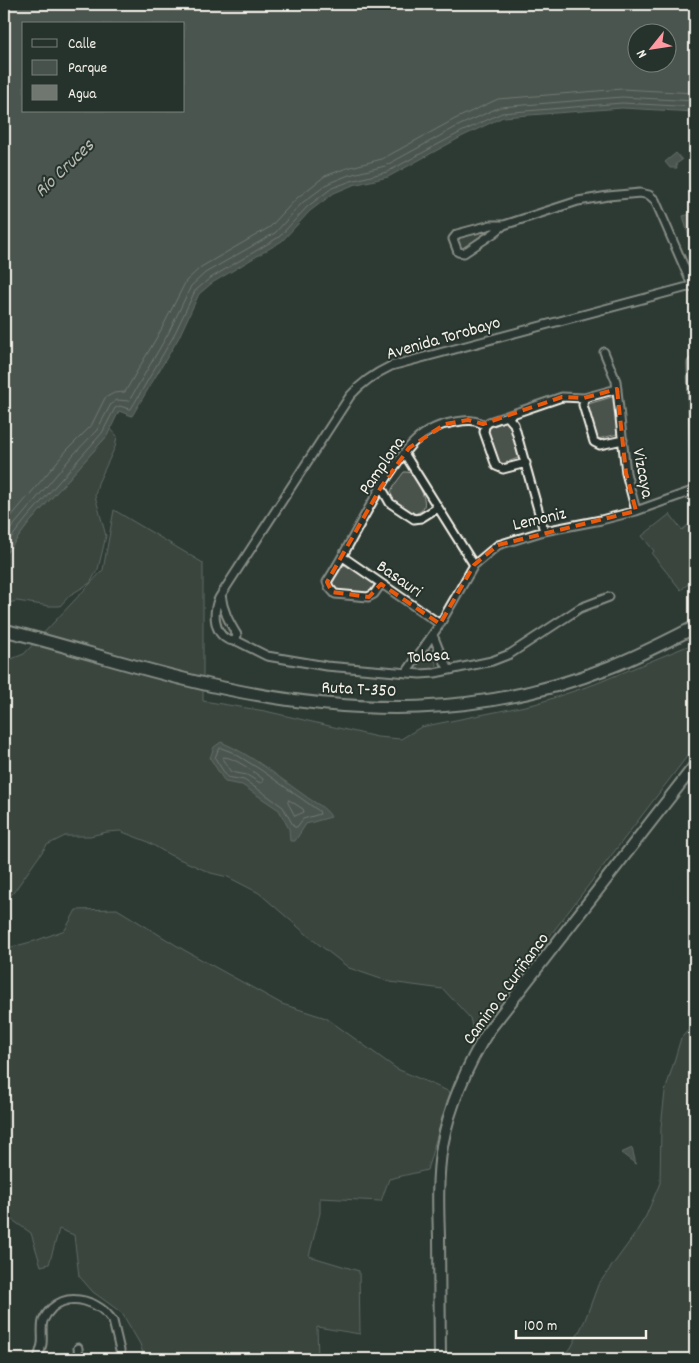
<svg xmlns="http://www.w3.org/2000/svg" width="699" height="1363" viewBox="0 0 699 1363" font-family="Dekko,sans-serif">
<style>
.green{fill:#48524c;stroke:#9ea29a}
.water{fill:#6f7770;stroke:#a4a8a0;fill-rule:evenodd}
.lines{fill:none;stroke-linecap:round;stroke-linejoin:round}
.shore{stroke:#bfc0b8;stroke-width:1}
.street-casing{stroke:#f4f1e8;stroke-width:11}
.secondary-casing{stroke:#f4f1e8;stroke-width:14}
.primary-casing{stroke:#f4f1e8;stroke-width:15}
.street{stroke:#26332d;stroke-width:7}
.secondary{stroke:#26332d;stroke-width:10}
.primary{stroke:#26332d;stroke-width:11}
.marked{fill:none;stroke:#e8590c;stroke-width:4;stroke-dasharray:10 6;stroke-linejoin:round}
.labels{text-anchor:middle;stroke-width:4;stroke-linejoin:round;paint-order:stroke}
.street-label{font-size:18px;fill:#f4f1e8;stroke:#26332d}
.water-label{font-size:19px;font-style:italic;fill:#b8bab2;stroke:#26332d}
</style>
<rect width="100%" height="100%" fill="#2e3b34"/>
<filter id="ink" filterUnits="userSpaceOnUse"><feTurbulence type="fractalNoise" baseFrequency=".02" numOctaves="2"/><feDisplacementMap in="SourceGraphic" scale="10" xChannelSelector="R" yChannelSelector="G"/><feConvolveMatrix kernelMatrix="1 2 1 2 8 2 1 2 1" color-interpolation-filters="sRGB"/></filter>
<g filter="url(#ink)">
<!-- green -->
<path class="green" d="M 490,228 L 464,248 L 460,247 L 458,243 L 460,238 Z
M 612,397 L 614,398 L 618,434 L 598,439 L 595,437 L 587,407 L 588,404 Z
M 506,421 L 512,425 L 520,455 L 518,458 L 502,464 L 498,461 L 487,430 L 489,428 Z
M 110,428 L 117,436 L 115,447 L 98,483 L 95,496 L 106,536 L 98,569 L 90,583 L 70,595 L 60,606 L 49,606 L 17,601 L 4,604 L 4,556 L 30,522 L 107,436 Z
M 404,472 C 407,472 409,472 412,474 C 416,477 418,484 420,488 C 425,499 429,510 414,514 C 387,497 383,499 404,472 Z
M 114,510 L 203,563 L 203,701 L 265,711 L 377,737 L 401,739 L 421,727 L 535,704 L 595,684 L 695,643 L 695,746 L 474,1035 L 470,1018 L 443,989 L 390,982 L 349,968 L 312,939 L 259,893 L 228,877 L 211,873 L 170,855 L 146,841 L 120,831 L 107,832 L 90,836 L 65,836 L 47,845 L 13,893 L 4,903 L 4,662 L 24,654 L 103,570 Z
M 670,514 L 682,530 L 688,525 L 695,534 L 695,578 L 681,590 L 652,554 L 654,551 L 642,536 Z
M 345,565 L 373,583 L 375,587 L 370,593 L 336,591 L 333,588 L 331,582 L 340,568 Z
M 428,650 L 431,650 L 437,666 L 436,670 L 416,669 L 414,667 Z
M 117,909 L 184,950 L 282,1004 L 326,1018 L 397,1069 L 450,1092 L 427,1170 L 389,1179 L 381,1201 L 320,1198 L 320,1213 L 309,1256 L 359,1271 L 360,1334 L 317,1327 L 318,1359 L 145,1359 L 140,1344 L 122,1313 L 93,1292 L 79,1276 L 74,1235 L 59,1229 L 49,1264 L 41,1266 L 31,1233 L 11,1219 L 4,1238 L 4,1066 L 11,1056 L 11,1022 L 4,1011 L 4,949 L 35,941 L 65,930 L 76,910 Z
M 695,1023 L 695,1359 L 557,1359 L 571,1348 L 585,1320 L 598,1285 L 633,1237 L 646,1216 L 660,1183 L 661,1127 L 665,1092 L 681,1038 Z"/>
<!-- water -->
<path class="water" d="M 4,4 L 695,4 L 695,112 L 622,108 L 503,117 L 463,136 L 388,177 L 353,185 L 334,193 L 310,211 L 282,241 L 212,283 L 199,294 L 178,339 L 132,416 L 119,411 L 107,436 L 30,522 L 4,556 ZM 24,24 L 184,24 L 184,111 L 24,111 ZM 636,32 L 666,32 L 666,62 L 636,62 Z
M 676,153 L 682,160 L 676,164 L 677,168 L 670,168 L 665,162 Z
M 691,214 L 695,230 L 695,247 L 692,248 L 683,216 Z
M 221,742 C 252,755 277,776 304,795 C 314,803 325,806 331,817 L 306,824 L 295,841 L 290,841 L 289,829 L 279,810 L 242,785 L 225,782 L 210,758 L 214,747 Z
M 632,1148 L 636,1164 L 621,1153 Z"/>
<g class="lines">
<!-- shore -->
<path class="shore" d="M 4,525 L 67,450 L 91,426 L 105,398 L 114,393 L 125,392 L 161,330 L 186,281 L 201,267 L 270,227 L 297,198 L 325,176 L 347,168 L 382,159 L 455,119 L 498,99 L 622,89 L 695,93
M 4,537 L 73,455 L 97,430 L 111,404 L 117,400 L 129,401 L 168,334 L 191,286 L 205,273 L 275,233 L 302,203 L 329,183 L 349,175 L 385,166 L 458,126 L 500,107 L 622,97 L 695,101
M 4,547 L 26,519 L 102,433 L 115,408 L 120,406 L 129,409 L 131,409 L 173,337 L 195,291 L 209,279 L 279,237 L 307,207 L 332,188 L 351,181 L 387,172 L 461,132 L 502,113 L 622,103 L 695,107
M 221,748 L 232,752 L 261,770 L 319,811 L 320,814 L 303,819 L 297,827 L 294,827 L 283,807 L 265,794 L 244,780 L 227,777 L 215,758 L 218,750 Z
M 224,757 C 234,757 254,772 263,779 L 263,782 L 260,783 L 247,775 L 231,772 L 223,760 Z
M 289,800 L 303,809 L 304,812 L 295,816 L 288,803 Z"/>
<defs>
<path id="street" d="M 504,225 L 494,233 L 464,253 L 458,252 L 453,239 L 457,234 L 491,225 L 504,225 L 578,201 L 608,196 L 640,193 L 649,195 L 655,200 L 692,285
M 604,352 L 616,381 L 626,473 L 636,511
M 692,363 L 695,474
M 584,398 L 583,405 L 594,442 L 600,445 L 623,440
M 507,416 L 514,424 L 544,531
M 485,426 L 489,422 L 562,397 L 584,398 L 617,389
M 485,426 L 484,432 L 496,466 L 503,469 L 526,463
M 404,453 L 474,565
M 381,487 L 390,503 L 414,519 L 421,518 L 437,508
M 343,557 L 440,624
M 381,584 L 374,594 L 368,597 L 335,594 L 329,587 L 327,582 C 351,545 368,504 393,469 C 400,459 406,449 415,441 C 426,431 440,424 456,422 C 467,420 476,419 485,426
M 221,595 L 350,396 C 362,382 374,374 391,366 L 695,285
M 221,595 C 223,611 229,622 237,635 L 236,639 L 233,641 C 213,638 211,609 221,595 Z
M 433,635 L 441,655 L 449,670
M 235,640 L 267,656 L 326,666 L 420,674 L 435,673 L 492,661 L 510,654 L 580,608 L 609,597
M 406,673 L 440,624 L 474,565 L 498,545 L 544,531 L 601,520 L 636,511 L 695,490
M 78,1348 L 79,1359
M 38,1359 C 39,1354 41,1349 42,1344 C 43,1337 41,1328 43,1321 C 45,1316 49,1311 52,1308 C 71,1291 100,1302 113,1321 L 122,1359"/>
<path id="secondary" d="M 440,1359 C 440,1319 439,1278 439,1237 C 438,1207 437,1176 442,1146 C 449,1107 468,1063 489,1030 L 695,765"/>
<path id="primary" d="M 4,630 C 77,648 149,673 223,688 C 355,716 483,718 610,667 C 639,656 667,641 695,627"/>
</defs>
<!-- street casing -->
<use href="#street" class="street-casing"/>
<!-- secondary casing -->
<use href="#secondary" class="secondary-casing"/>
<!-- primary casing -->
<use href="#primary" class="primary-casing"/>
<!-- street -->
<use href="#street" class="street"/>
<!-- secondary -->
<use href="#secondary" class="secondary"/>
<!-- primary -->
<use href="#primary" class="primary"/>
</g>
</g>
<!-- marked area -->
<path d="M0 0H699V1363H0ZM 617,389 L 626,473 L 636,511 L 498,545 L 474,565 L 440,624 L 381,584 L 369,597 L 332,592 L 327,582 L 381,487 L 409,448 L 445,424 L 468,420 L 483,424 L 562,397 L 584,398 Z" fill="#2e3b34" fill-opacity=".55" fill-rule="evenodd"/>
<path class="marked" d="M 617,389 L 626,473 L 636,511 L 498,545 L 474,565 L 440,624 L 381,584 L 369,597 L 332,592 L 327,582 L 381,487 L 409,448 L 445,424 L 468,420 L 483,424 L 562,397 L 584,398 Z"/>
<g class="labels">
<!-- street labels -->
<g class="street-label">
<text transform="translate(443 337) rotate(-16)" y="6">Avenida Torobayo</text>
<text transform="translate(381 465) rotate(-55)" y="6">Pamplona</text>
<text transform="translate(644 473) rotate(79)" y="6">Vizcaya</text>
<text transform="translate(539 518) rotate(-13)" y="6">Lemoniz</text>
<text transform="translate(400 578) rotate(35)" y="6">Basauri</text>
<text transform="translate(428 655) rotate(-4)" y="6">Tolosa</text>
<text transform="translate(359 688) rotate(3)" y="6">Ruta T-350</text>
<text transform="translate(505 988) rotate(-54)" y="6">Camino a Curiñanco</text>
</g>
<!-- water labels -->
<g class="water-label">
<text transform="translate(63 167) rotate(-44)" y="7">Río Cruces</text>
</g>
</g>
<!-- margin -->
<rect width="699" height="1363" fill="none" stroke="#26332d" stroke-width="20"/>
<rect x="10" y="10" width="679" height="1343" fill="none" stroke="#f4f1e8" stroke-width="2" filter="url(#ink)"/>
<!-- legend -->
<rect x="22" y="22" width="162" height="90" fill="#26332d" stroke="#787f78"/>
<rect x="32" y="39" width="25" height="8" fill="#26332d" stroke="#787f78"/>
<text x="68" y="48" font-size="15" fill="#f4f1e8">Calle</text>
<rect x="32" y="60" width="25" height="15" fill="#48524c" stroke="#787f78"/>
<text x="68" y="72" font-size="15" fill="#f4f1e8">Parque</text>
<rect x="32" y="85" width="25" height="15" fill="#6f7770" stroke="#787f78"/>
<text x="68" y="98" font-size="15" fill="#f4f1e8">Agua</text>
<!-- north arrow -->
<g transform="translate(652 48) rotate(240)"><circle r="24" fill="#26332d" stroke="#787f78"/>
<path d="M0-4L9 19L0 12L-9 19Z" fill="#ff9aa2"/>
<text y="-8" font-size="14" font-weight="bold" text-anchor="middle" fill="#f4f1e8">N</text>
</g>
<!-- scale -->
<path d="M516 1330v8h130v-8" fill="none" stroke="#f4f1e8" stroke-width="2.5"/>
<text x="524" y="1330" font-size="15" fill="#f4f1e8" stroke="#26332d" stroke-width="4" paint-order="stroke">100 m</text>
</svg>
